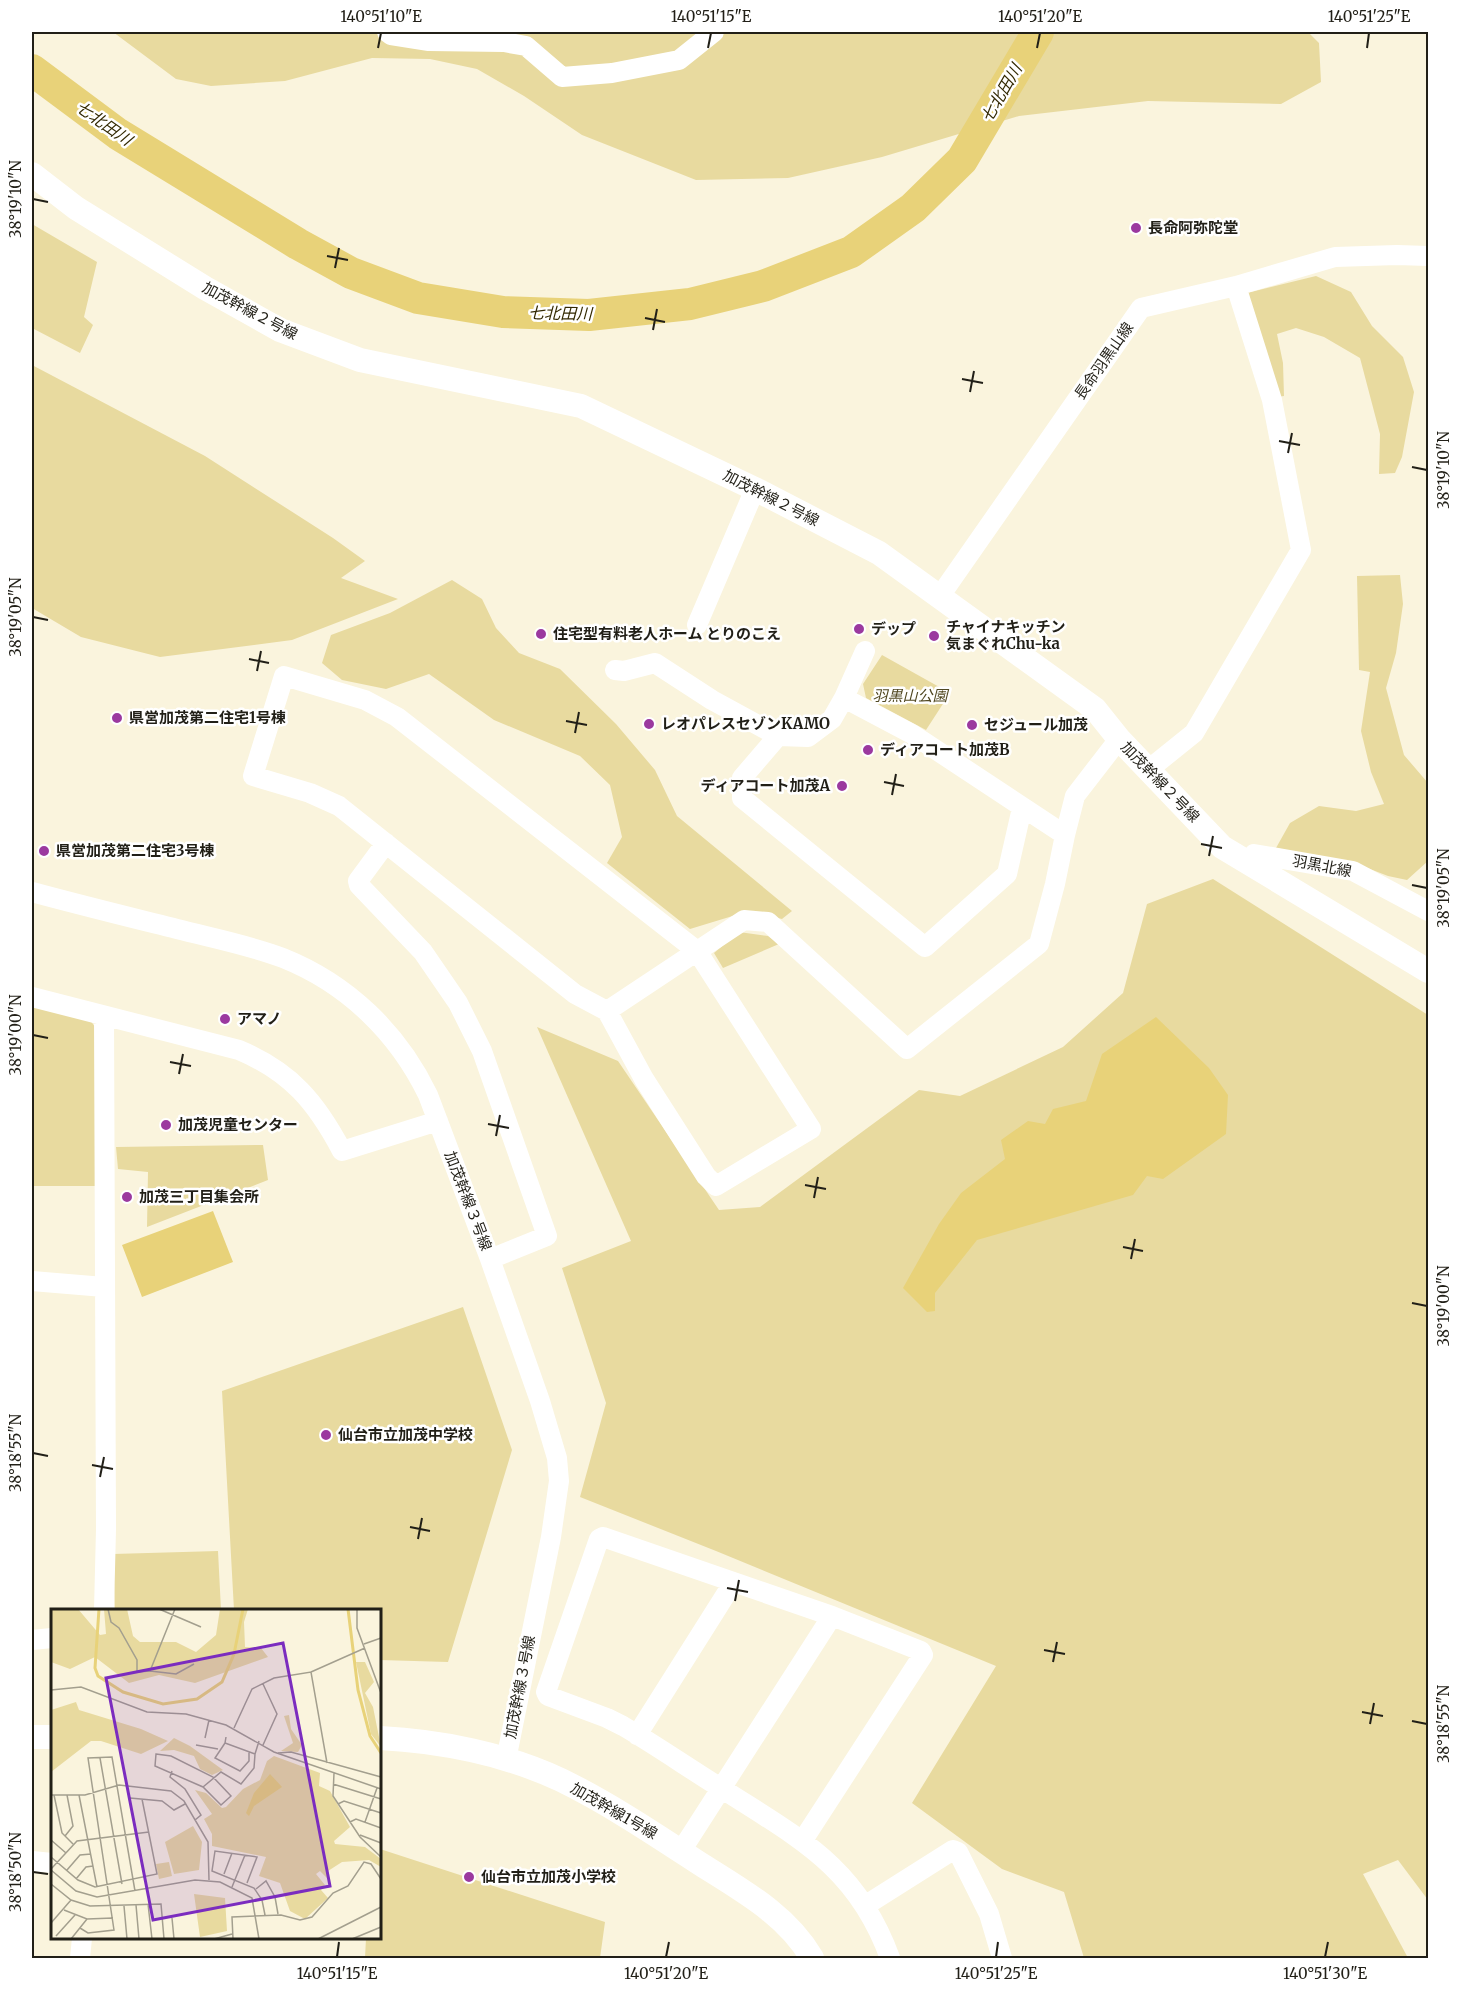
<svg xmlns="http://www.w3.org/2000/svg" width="1460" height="1990" viewBox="0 0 1460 1990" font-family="Merriweather,'Noto Sans JP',serif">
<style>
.green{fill:#e8da9f}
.water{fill:#e8d279}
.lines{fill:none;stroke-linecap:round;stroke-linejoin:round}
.river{stroke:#e8d279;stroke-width:32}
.minor{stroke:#fff;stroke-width:20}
.tertiary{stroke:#fff;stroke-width:24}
.ticks{fill:none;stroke:#211f17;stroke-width:2}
.poi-dot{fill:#9b399f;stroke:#fff;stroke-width:2}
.labels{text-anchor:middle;stroke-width:5;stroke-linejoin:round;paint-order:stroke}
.poi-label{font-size:15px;font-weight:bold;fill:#211f17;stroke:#fff;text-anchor:start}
.street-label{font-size:15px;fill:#211f17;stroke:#fff}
.park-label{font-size:15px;font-style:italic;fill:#514822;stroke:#fff}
.water-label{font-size:16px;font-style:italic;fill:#332902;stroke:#fff}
.inset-river{fill:none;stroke:#e8d279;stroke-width:3}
.inset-road{fill:none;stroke:#a39f8e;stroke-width:1.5}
.view{fill:#7b2cbf;fill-opacity:0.15;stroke:#7b2cbf;stroke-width:3}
.inset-edge{fill:none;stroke:#211f17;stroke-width:3}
.neatline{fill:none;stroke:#211f17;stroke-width:2}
.ticks-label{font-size:15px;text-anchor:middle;fill:#211f17}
</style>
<rect width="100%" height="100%" fill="#faf4dd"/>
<!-- green -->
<path class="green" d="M 113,32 L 1308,32 L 1319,43 L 1321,82 L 1281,104 L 1148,101 L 1019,116 L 882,157 L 788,178 L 696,180 L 582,135 L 524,96 L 477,69 L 430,59 L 372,58 L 285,81 L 211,86 L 176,79 Z
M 32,224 L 97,262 L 84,317 L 93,325 L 80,353 L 32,328 Z
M 1316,276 L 1351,292 L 1372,326 L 1403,357 L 1414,392 L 1402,457 L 1395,473 L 1379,474 L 1380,434 L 1360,358 L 1324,337 L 1296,328 L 1277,334 L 1283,363 L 1284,396 L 1277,397 L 1247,293 Z
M 32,365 L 205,456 L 333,538 L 365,561 L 341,578 L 398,599 L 292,640 L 160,657 L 81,637 L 32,608 Z
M 1400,575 L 1403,604 L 1396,653 L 1386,688 L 1404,755 L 1428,783 L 1428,861 L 1407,880 L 1388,876 L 1357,864 L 1276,848 L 1290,823 L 1319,806 L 1356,811 L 1384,804 L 1371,772 L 1361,731 L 1370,672 L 1359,670 L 1357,576 Z
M 452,580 L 482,599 L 496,628 L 519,653 L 560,669 L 616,724 L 655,770 L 677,816 L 792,911 L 782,919 L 749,911 L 690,929 L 607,863 L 622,837 L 610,785 L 580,756 L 494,720 L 429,674 L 386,689 L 342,680 L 322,663 L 331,635 L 390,613 Z
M 882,655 L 950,693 L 926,730 L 866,698 L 863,684 Z
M 1213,879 L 1428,1015 L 1428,1900 L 1398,1860 L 1363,1874 L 1408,1958 L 1084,1958 L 1064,1892 L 1002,1869 L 912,1803 L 996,1666 L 716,1551 L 580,1497 L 606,1403 L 562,1268 L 631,1241 L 537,1027 L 618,1061 L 719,1210 L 760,1207 L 919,1090 L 960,1096 L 1063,1047 L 1123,993 L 1147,904 Z
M 739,932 L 768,936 L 779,944 L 723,968 L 714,953 Z
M 32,1005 L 90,1020 L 98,1031 L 98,1186 L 32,1186 Z
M 263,1145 L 268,1180 L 147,1227 L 148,1172 L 118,1169 L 116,1147 Z
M 463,1307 L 512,1450 L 448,1662 L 380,1660 L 380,1610 L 234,1610 L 222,1391 Z
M 218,1551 L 221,1610 L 115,1610 L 113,1554 Z
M 380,1849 L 605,1922 L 600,1958 L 365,1958 L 366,1938 L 380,1938 Z"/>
<!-- water -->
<path class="water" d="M 1156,1017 L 1209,1068 L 1228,1095 L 1226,1134 L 1163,1179 L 1147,1176 L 1133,1195 L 977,1240 L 935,1293 L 935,1311 L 927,1312 L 903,1288 L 939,1224 L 961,1193 L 1005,1159 L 1001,1140 L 1028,1121 L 1045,1124 L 1053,1109 L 1086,1101 L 1102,1054 Z
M 213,1211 L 233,1262 L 142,1297 L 122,1245 Z"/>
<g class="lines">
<!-- river -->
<path class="river" d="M 32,70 L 118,134 L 298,244 L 351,273 L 418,298 L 503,312 L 589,315 L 690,304 L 763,286 L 851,252 L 913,208 L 962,160 L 1038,32"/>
<!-- minor -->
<path class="minor" d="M 387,32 L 391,35 L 429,41 L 504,42 L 526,46 L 562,77 L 612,73 L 679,60 L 714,32
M 940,596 L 1141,308 L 1236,286 L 1335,257 L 1397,255 L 1428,256
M 697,625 L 755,489
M 865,651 L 844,698 L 912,734 L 1065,835 L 1075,796 L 1119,739
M 615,670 L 624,671 L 655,663 L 712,700 L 778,736
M 284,676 L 365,700 L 397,717 L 697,951 L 811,1129 L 716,1186 L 706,1176 L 644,1079 L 607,1011 L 575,994 L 339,806 L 310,793 L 253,776 Z
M 844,698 L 832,719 L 808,737 L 778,736 L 742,778 L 742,798 L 925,947 L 1007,874 L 1022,808
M 1148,770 L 1194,733 L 1301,550 L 1272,400 L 1236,286
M 386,843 L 358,881 L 359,885 L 423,952 L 458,1003 L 482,1051 L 547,1236 L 490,1259
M 1250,865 L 1254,854 L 1353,871 L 1428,911
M 32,892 C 80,905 129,917 177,929 C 212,938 249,945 283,958 C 348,984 398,1033 428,1095 L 490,1259 L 540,1401 L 557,1458 L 559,1481 L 551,1537 L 506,1760
M 32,997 L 239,1050 C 291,1072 316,1102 342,1151 L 438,1121
M 607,1011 L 744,920 L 768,922 L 907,1049 L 1039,944 L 1055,884 L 1065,835
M 32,1281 L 104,1287
M 104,1610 L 106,1529 L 104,1016
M 32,1640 L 52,1638
M 637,1735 L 733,1583
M 803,1840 L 923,1655 L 921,1651 L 832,1616 L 603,1537 L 599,1539 L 546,1692 L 548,1696 L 607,1718 L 623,1726 C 657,1746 690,1769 724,1790 C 800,1839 857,1867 890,1958
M 681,1851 L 832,1616
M 32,1861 L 52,1863
M 866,1905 L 953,1850 L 958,1852 L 989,1914 L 1002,1958
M 80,1958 L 82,1938"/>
<!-- tertiary -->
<path class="tertiary" d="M 32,174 L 76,208 L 205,288 L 280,330 L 360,360 L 581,406 L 755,489 L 879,553 L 1095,709 L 1119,739 L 1222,847 L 1428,971
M 32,1737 L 52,1737
M 380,1738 C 440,1741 506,1754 561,1780 C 610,1804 656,1835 702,1865 C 743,1891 787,1915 812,1958"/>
</g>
<!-- ticks -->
<path class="ticks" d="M 378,48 L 381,33M 708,48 L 711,33M 1037,48 L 1040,33M 1367,48 L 1369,33M 33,199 L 48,202M 327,256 L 348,260M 335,268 L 339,248M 645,318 L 665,322M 653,330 L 657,309M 962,379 L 983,383M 970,392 L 974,371M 1279,441 L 1300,445M 1288,453 L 1292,433M 1412,467 L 1427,470M 33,617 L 48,620M 249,659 L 269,663M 257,671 L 261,651M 566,721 L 587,725M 575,733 L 579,712M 884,782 L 904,786M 892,795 L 896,774M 1201,844 L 1222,848M 1209,856 L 1213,836M 1412,885 L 1427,888M 33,1035 L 48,1038M 170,1062 L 191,1066M 179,1074 L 183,1054M 488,1124 L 509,1128M 496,1136 L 500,1115M 805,1185 L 826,1189M 814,1198 L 818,1177M 1123,1247 L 1143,1251M 1131,1259 L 1135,1239M 1412,1303 L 1427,1306M 33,1453 L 48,1456M 92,1465 L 113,1469M 100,1477 L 104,1457M 410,1527 L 430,1531M 418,1539 L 422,1518M 727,1588 L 748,1592M 735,1601 L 739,1580M 1044,1650 L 1065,1654M 1053,1662 L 1057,1642M 1362,1712 L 1383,1716M 1412,1721 L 1427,1724M 1370,1724 L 1374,1703M 33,1872 L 48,1874M 337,1957 L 339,1942M 666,1957 L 669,1942M 996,1957 L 998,1942M 1325,1957 L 1328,1942"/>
<!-- markers -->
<g class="poi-dot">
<circle cx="1136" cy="228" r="6"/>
<circle cx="859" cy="629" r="6"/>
<circle cx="541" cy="634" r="6"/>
<circle cx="934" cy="636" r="6"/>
<circle cx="117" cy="718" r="6"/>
<circle cx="649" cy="724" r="6"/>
<circle cx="972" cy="725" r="6"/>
<circle cx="868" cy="750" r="6"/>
<circle cx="842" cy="786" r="6"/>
<circle cx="44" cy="851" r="6"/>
<circle cx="225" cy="1019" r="6"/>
<circle cx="166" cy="1125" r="6"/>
<circle cx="127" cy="1197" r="6"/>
<circle cx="326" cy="1435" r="6"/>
<circle cx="469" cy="1877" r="6"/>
</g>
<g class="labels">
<!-- poi labels -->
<g class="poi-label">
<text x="1148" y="233">長命阿弥陀堂</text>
<text x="946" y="632">チャイナキッチン<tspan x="946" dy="17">気まぐれChu-ka</tspan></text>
<text x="871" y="634">デップ</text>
<text x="553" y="639">住宅型有料老人ホーム とりのこえ</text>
<text x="129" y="723">県営加茂第二住宅1号棟</text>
<text x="661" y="729">レオパレスセゾンKAMO</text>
<text x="984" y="730">セジュール加茂</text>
<text x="880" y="755">ディアコート加茂B</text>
<text x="830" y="791" text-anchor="end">ディアコート加茂A</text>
<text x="56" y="856">県営加茂第二住宅3号棟</text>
<text x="237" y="1024">アマノ</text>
<text x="178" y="1130">加茂児童センター</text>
<text x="139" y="1202">加茂三丁目集会所</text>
<text x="338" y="1440">仙台市立加茂中学校</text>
<text x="481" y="1882">仙台市立加茂小学校</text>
</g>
<!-- street labels -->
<g class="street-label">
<text transform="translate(250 311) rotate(28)" y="5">加茂幹線２号線</text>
<text transform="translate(1104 361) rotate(-55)" y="5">長命羽黒山線</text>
<text transform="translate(771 498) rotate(27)" y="5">加茂幹線２号線</text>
<text transform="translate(1160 782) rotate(46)" y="5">加茂幹線２号線</text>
<text transform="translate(1322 866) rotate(11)" y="5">羽黒北線</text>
<text transform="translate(468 1201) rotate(69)" y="5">加茂幹線３号線</text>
<text transform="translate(520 1687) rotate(-79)" y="5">加茂幹線３号線</text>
<text transform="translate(614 1811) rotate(30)" y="5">加茂幹線1号線</text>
</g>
<!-- park labels -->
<g class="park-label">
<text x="910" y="701">羽黒山公園</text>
</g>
<!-- water labels -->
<g class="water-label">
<text transform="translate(1001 93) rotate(-60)" y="6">七北田川</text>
<text transform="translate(104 123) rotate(35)" y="6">七北田川</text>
<text transform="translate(560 313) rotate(1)" y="6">七北田川</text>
</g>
</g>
<!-- overview -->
<g transform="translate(51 1609)">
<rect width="330" height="330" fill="#faf4dd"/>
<path d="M 0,0 L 27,0 L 49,26 L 55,25 L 53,0 L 76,0 L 82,27 L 89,33 L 125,33 L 145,43 L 165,26 L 169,0 L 197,0 L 193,13 L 194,38 L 210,39 L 217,48 L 144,74 L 108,66 L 78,74 L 44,48 L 19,60 L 0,53 ZM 305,53 L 314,53 L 323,73 L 314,84 L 322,98 L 330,138 L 320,125 ZM 25,93 L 28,101 L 90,120 L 117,132 L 90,145 L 50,132 L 40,132 L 0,163 L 0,101 ZM 238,106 L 240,120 L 251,136 L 247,143 L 230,142 L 242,134 L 233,107 ZM 123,129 L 139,137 L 172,161 L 161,166 L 149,160 L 143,147 L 123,141 L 109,142 ZM 223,147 L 269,164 L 268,177 L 279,182 L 299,218 L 283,232 L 284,235 L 314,238 L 330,250 L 330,258 L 318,251 L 291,253 L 277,262 L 279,272 L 269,262 L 265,265 L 274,276 L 270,281 L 277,289 L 254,310 L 239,302 L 229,274 L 208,267 L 215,248 L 161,237 L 161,225 L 153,210 L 161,205 L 144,181 L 155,184 L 171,199 L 175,198 L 192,180 L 209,171 L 216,152 ZM 142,217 L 151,233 L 148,261 L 123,265 L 114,233 ZM 118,253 L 121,267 L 108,270 L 105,255 ZM 143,285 L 174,289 L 176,322 L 149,328 Z" fill="#e8da9f"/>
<path d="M 219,165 L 231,178 L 203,197 L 198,207 L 195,204 L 203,184 Z" fill="#e8d279"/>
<path class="inset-river" d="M 48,0 L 44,59 L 47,67 L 72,83 L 112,95 L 146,90 L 171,73 L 183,45 L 192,0M 297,0 L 307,81 L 319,127 L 330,144"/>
<path class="inset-road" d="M 57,0 L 60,13 L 68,19 L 86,51 L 86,63 L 99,62 L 124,0M 108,0 L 150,18M 306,0 L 306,19 L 330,84M 313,35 L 330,29M 99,62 L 125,65 L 143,55M 260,63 L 314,39M 212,75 L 226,105 L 212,136M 0,81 L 30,78 L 96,103 L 135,105 L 175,116 L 223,143 L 330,180M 183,119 L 201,80 L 223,69 L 260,63 L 276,154M 175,128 L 174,134 L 204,145 L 208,132M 154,129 L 158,111M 174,134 L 164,149 L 189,162 L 198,152 L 198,143M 145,136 L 167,140M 227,144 L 240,143 L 330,168M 105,145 L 120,147 L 162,168 L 180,187 L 170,196 L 152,178 L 104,157 ZM 49,149 L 71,275M 121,162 L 119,168 L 134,180 L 150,206 L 144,211M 283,164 L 282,187 L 309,228 L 330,248M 282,175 L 330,190M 76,177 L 94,269M 152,178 L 170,163 L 190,175 L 203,159 L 204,145M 0,186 L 34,186 L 68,176 L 120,182 L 133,192 L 157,233 L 158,271M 3,186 L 11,224 L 22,235M 28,186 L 46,278M 79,189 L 111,192 L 123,201 L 134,195M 287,195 L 293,192 L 330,204M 299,213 L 305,210 L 330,219M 314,213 L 326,179M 309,226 L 330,234M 14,227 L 22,217 L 16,186M 0,231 L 15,244M 0,248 L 27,271 L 44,278 L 106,265 L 91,190M 0,260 L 26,232 L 98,223M 0,261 L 25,282 L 46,288 L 144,271 L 169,273 L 201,289 L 208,330M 16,261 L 29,246 L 40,245M 173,265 L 181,244M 25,270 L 35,258 L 42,257M 196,274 L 206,248 L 164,242 L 161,262 L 203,279 L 211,291 L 214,306M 0,275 L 20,291 L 39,297 L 110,295 L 113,330M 181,278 L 194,246M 205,280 L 215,272 L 224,288 L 227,305M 97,295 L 101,330M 85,296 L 88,330M 73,297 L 76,330M 13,301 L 36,310 L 62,309M 121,309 L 123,330M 0,314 L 20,291M 29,319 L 37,324 L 63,321 L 37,149 L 61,148 L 84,282M 5,327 L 24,306M 20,330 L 36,310M 163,330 L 181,325M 182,330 L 181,308 L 230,306 L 249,311 L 261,308 L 282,284 L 297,277 L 313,253 L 320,255 L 330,270M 267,330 L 330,298M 301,330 L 330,318"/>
<path class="view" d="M 232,34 L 279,277 L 102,311 L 55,69 Z"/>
<rect width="330" height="330" class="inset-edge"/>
</g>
<!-- border -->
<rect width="1460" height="1990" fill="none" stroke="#ffffff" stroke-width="66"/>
<rect x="33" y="33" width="1394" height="1924" class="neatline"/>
<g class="ticks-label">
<text x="381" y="22">140°51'10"E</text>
<text x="711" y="22">140°51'15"E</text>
<text x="1040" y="22">140°51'20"E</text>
<text x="1369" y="22">140°51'25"E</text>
<text transform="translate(16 199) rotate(-90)" y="5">38°19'10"N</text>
<text transform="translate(1444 470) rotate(-90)" y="5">38°19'10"N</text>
<text transform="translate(16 617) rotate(-90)" y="5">38°19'05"N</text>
<text transform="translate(1444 888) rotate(-90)" y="5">38°19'05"N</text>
<text transform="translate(16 1035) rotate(-90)" y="5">38°19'00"N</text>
<text transform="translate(1444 1306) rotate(-90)" y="5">38°19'00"N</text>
<text transform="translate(16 1453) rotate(-90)" y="5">38°18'55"N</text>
<text transform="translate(1444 1724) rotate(-90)" y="5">38°18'55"N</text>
<text transform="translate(16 1872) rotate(-90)" y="5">38°18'50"N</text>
<text x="337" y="1979">140°51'15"E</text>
<text x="666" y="1979">140°51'20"E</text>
<text x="996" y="1979">140°51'25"E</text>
<text x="1325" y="1979">140°51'30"E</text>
</g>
</svg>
